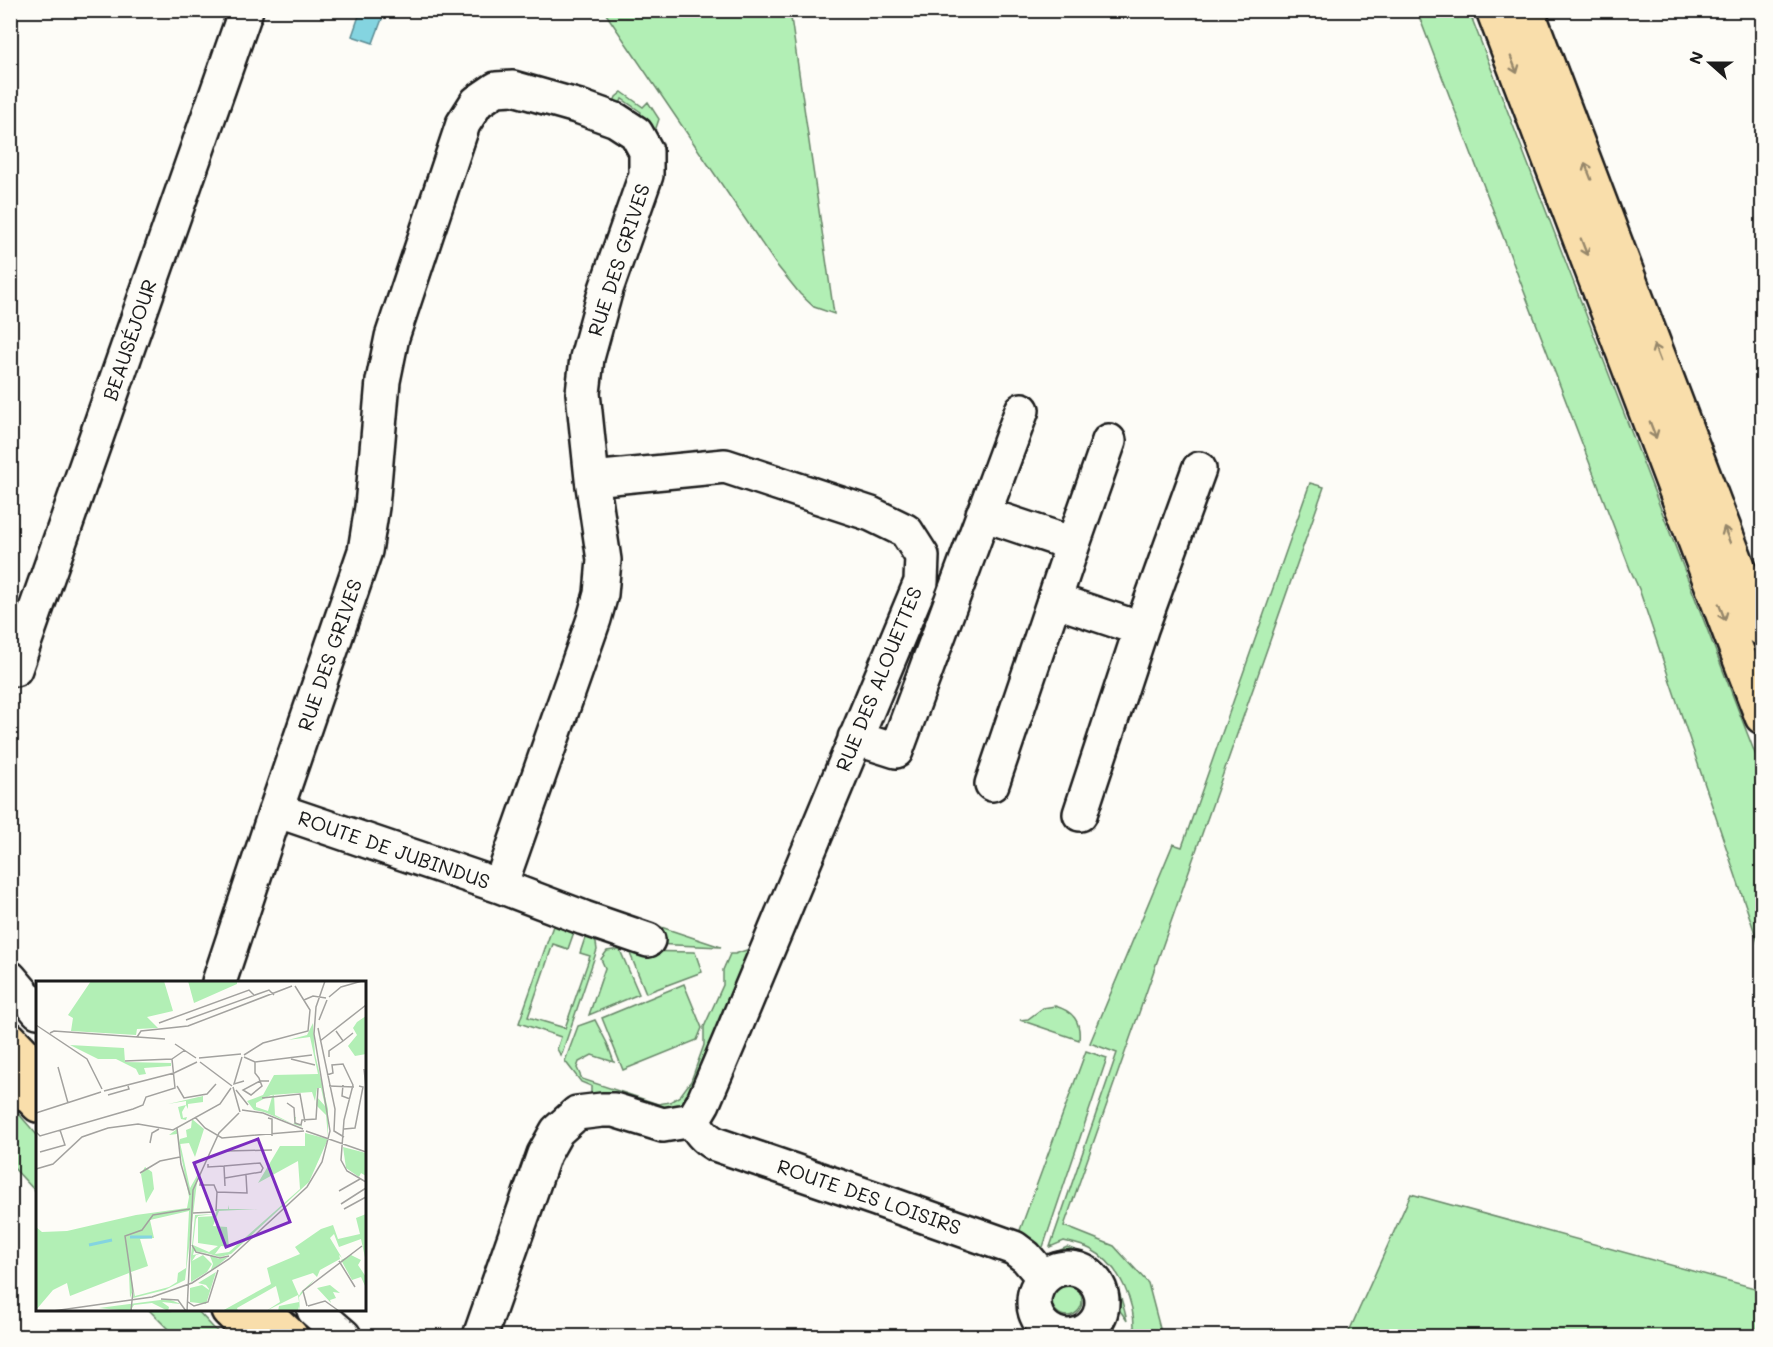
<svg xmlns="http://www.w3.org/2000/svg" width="1773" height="1347" viewBox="0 0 1773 1347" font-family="Mali,sans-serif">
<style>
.green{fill:#b2efb5;stroke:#678668;stroke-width:1.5}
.water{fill:#84d4e0;stroke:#5a8a92;stroke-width:1.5}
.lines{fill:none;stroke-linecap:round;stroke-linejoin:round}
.minor-casing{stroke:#1c1c1c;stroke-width:38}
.highway-casing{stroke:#1c1c1c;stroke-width:38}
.minor{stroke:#fdfcf7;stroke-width:33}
.highway{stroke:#f9deab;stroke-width:33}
.oneway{stroke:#96876b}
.labels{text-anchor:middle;stroke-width:6;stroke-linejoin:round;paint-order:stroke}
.street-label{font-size:20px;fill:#1c1c1c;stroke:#fdfcf7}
.inset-river{fill:none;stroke:#84d4e0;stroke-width:3}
.inset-road{fill:none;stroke:#a3a29f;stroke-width:1.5}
.view{fill:#7b2cbf;fill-opacity:0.15;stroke:#7b2cbf;stroke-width:3}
.inset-edge{fill:none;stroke:#1c1c1c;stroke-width:3}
</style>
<rect width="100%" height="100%" fill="#fdfcf7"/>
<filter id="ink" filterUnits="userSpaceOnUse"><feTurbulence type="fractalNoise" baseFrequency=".0167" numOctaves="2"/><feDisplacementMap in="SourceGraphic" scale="12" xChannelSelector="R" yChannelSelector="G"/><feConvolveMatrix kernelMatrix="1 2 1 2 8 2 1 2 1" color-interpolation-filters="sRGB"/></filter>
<g filter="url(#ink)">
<!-- green -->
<path class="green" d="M 604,11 L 790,11 L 834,314 L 814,307 L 800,294 L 775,263 Z
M 1417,11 L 1469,11 L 1756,756 L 1762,777 L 1762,954 L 1639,589 L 1630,569 Z
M 622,92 L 643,107 L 648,102 L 659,119 L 652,140 L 637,126 L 641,112 L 622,99 L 617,112 L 611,110 L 616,97 Z
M 1310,483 L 1324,487 L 1064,1226 L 1114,1246 L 1148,1283 L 1162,1336 L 1134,1336 C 1136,1304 1121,1265 1090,1249 C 1082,1245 1072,1243 1064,1241 L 1050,1247 L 1117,1053 L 1090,1043 L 1173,844 L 1182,847 Z
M 555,920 L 573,926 L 574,932 L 568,949 L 553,944 L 528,1017 L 565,1028 L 590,956 L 580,953 L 587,932 L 596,943 L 597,950 L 561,1056 L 557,1049 L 561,1037 L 519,1023 Z
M 658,926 L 721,947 L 652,944 Z
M 758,946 L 685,1103 L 674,1110 L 660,1112 L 610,1096 L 591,1093 L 591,1086 L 581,1082 L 565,1061 L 578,1026 L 595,1020 L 607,1043 L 614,1062 L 592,1055 L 579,1062 L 577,1068 L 582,1079 L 658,1104 L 670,1102 L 680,1096 L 691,1081 L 704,1045 L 704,1027 L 723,985 L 723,970 L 730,954 L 735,954 Z
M 613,950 L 620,950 L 639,994 L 589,1015 L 605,968 L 601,959 L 607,951 Z
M 629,951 L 695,952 L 702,972 L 646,993 Z
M 684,984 L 702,1028 L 697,1040 L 623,1070 L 602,1018 Z
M 1055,1006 C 1073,1011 1081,1021 1079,1040 L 1020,1020 L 1028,1019 L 1043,1008 Z
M 1086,1051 L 1107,1058 L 1041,1253 L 1016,1241 Z
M 11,1105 L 37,1135 L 37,1193 L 11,1165 Z
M 1411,1194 L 1762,1290 L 1762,1336 L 1347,1336 Z
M 1067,1247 C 1110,1263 1117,1278 1127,1321 C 1123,1314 1117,1308 1114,1301 C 1112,1295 1111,1289 1108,1283 C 1095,1254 1071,1254 1044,1260 L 1047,1256 Z
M1052 1301a15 15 0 1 1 30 0a15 15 0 1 1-30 0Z
M 149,1310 L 197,1310 L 221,1336 L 175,1336 Z"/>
<!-- water -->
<path class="water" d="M 361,10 L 385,11 L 373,43 L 352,36 Z"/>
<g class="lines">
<defs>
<path id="minor" d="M 983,514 L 1073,544 L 1109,441
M 1054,600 L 1141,629 L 1199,469
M 15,669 L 246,10
M 855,738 L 896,751 L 1022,410
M 992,784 L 1073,544
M 276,810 L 365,551 L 372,507 L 383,381 L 392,337 L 463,124 L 477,102 L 496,89 L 513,88 L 580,107 L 616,120 L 636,133 L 646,151 L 646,175 L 606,289 L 587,358 L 583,393 L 592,479 L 604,560 L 601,594 L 594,619 L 500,886
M 1080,814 L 1141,629
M 10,978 L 38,1011
M 219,982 L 276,810 L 500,886 L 584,918 L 648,940
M 693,1120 C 699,1131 704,1138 715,1144 L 876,1199 L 1014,1248 L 1026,1257 L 1044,1278
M1034 1302a34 34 0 1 1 68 0a34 34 0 1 1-68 0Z
M 314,1310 L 344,1336
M 480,1336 L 544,1154 L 557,1131 L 577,1113 L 602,1110 L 614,1110 L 663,1125 L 693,1120 L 703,1103 L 729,1042 L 921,582 L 922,556 L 906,531 L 871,514 L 725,466 L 592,479"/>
<path id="highway" d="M 1493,10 L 1762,717
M 1527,10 L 1762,629
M 10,1039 L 38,1068
M 10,1076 L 38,1105
M 228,1310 L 254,1336
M 263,1310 L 291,1336"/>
</defs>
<!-- minor casing -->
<use href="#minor" class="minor-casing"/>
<!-- highway casing -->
<use href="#highway" class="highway-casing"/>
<!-- minor -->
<use href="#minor" class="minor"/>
<!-- highway -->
<use href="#highway" class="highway"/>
</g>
<!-- one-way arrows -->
<defs><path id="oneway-shaft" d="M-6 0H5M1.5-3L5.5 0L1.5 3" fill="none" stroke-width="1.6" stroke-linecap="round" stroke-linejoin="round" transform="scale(1.5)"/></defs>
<g class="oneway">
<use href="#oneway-shaft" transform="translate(1514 65) rotate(69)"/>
<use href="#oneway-shaft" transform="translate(1588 171) rotate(-111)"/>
<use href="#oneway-shaft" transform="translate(1584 247) rotate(69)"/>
<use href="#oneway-shaft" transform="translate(1657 353) rotate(-111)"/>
<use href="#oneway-shaft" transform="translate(1653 430) rotate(69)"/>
<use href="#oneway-shaft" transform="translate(1727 535) rotate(-111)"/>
<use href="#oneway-shaft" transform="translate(1722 612) rotate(69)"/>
</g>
</g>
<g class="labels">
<!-- street labels -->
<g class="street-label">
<text transform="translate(619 260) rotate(-72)" y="7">RUE DES GRIVES</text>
<text transform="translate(130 340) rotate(-71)" y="7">BEAUSÉJOUR</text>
<text transform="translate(330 655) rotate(-71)" y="7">RUE DES GRIVES</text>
<text transform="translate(879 679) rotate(-68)" y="7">RUE DES ALOUETTES</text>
<text transform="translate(394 850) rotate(19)" y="7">ROUTE DE JUBINDUS</text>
<text transform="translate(869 1197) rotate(19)" y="7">ROUTE DES LOISIRS</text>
</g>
</g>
<!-- overview -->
<g transform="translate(36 981)">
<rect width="330" height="330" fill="#fdfcf7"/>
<path d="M 55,0 L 128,0 L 137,30 L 111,36 L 122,47 L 101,48 L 100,54 L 35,50 L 37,37 L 32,34 ZM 152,0 L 201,0 L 201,3 L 158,22 ZM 330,35 L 330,73 L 319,75 L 312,65 L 321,54 L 317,47 L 321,41 ZM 277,42 L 279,73 L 292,128 L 292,156 L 290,134 L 280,124 L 281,116 L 289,125 L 285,107 L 281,107 L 279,120 L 276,111 L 235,114 L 220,122 L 220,126 L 232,130 L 236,116 L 232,116 L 238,114 L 239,134 L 257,143 L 259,142 L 259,136 L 260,136 L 259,141 L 267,146 L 257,143 L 228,131 L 218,129 L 211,120 L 227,114 L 238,94 L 282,93 L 274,56 L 252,59 L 271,54 ZM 34,64 L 88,67 L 89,81 L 135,82 L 135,85 L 108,87 L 110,93 L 103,94 L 100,88 L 80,78 L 62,78 ZM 167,115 L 167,121 L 152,123 L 152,128 L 150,124 L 146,131 L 147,137 L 151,136 L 150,139 L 145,138 L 142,126 L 150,124 L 150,120 L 132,123 ZM 156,138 L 168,148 L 159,176 L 153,162 L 144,163 L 144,158 L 151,156 L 150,149 L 155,147 ZM 141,148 L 154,207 L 162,193 L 149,299 L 129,309 L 97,317 L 98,310 L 99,315 L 133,306 L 141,301 L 142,292 L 150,287 L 153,230 L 114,239 L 118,257 L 104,258 L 112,285 L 95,291 L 97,309 L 94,317 L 93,292 L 34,315 L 31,302 L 17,309 L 0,329 L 0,246 L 6,251 L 31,250 L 100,234 L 151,227 L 153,216 L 141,153 L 133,154 ZM 269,152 L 292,158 L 273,201 L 195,273 L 184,276 L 170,272 L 158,270 L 157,274 L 167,272 L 171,273 L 183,278 L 192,276 L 174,291 L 177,283 L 174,275 L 167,272 L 160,274 L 156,280 L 167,274 L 176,283 L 171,291 L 155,301 L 155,275 L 159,234 L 178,233 L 162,235 L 160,238 L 157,264 L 173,271 L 182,265 L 162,262 L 162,236 L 179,235 L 181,228 L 192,228 L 192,224 L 193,228 L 222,228 L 183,230 L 177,245 L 191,246 L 193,266 L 185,265 L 179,273 L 193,271 L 264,208 L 262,180 L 222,202 L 244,165 L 269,165 ZM 307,166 L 330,172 L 330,195 L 325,192 L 323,196 L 310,187 ZM 109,186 L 116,191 L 118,208 L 110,222 L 105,193 ZM 330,233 L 330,281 L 325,258 L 303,266 L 298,253 L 294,257 L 306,277 L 303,274 L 304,278 L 284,289 L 281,296 L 277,292 L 256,299 L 263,315 L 265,311 L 279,298 L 263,316 L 264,330 L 263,325 L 262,330 L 242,330 L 243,325 L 263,321 L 262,314 L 230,330 L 244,321 L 240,305 L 201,327 L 202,330 L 186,330 L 235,303 L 231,287 L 264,273 L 259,266 L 285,248 L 297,244 L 302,258 L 324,253 L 320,237 ZM 315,274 L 325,279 L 322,284 L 330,296 L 330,307 L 325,296 L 316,299 L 305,279 ZM 180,291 L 170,323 L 154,321 L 154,307 L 166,304 L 173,309 L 170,322 L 173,308 L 170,304 L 162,302 ZM 294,304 L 304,312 L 297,311 L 300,317 L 294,319 L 295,322 L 281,307 ZM 132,318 L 145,323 L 126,321 L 133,326 L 132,330 L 116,322 L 98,324 L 94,330 L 63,327 Z" fill="#b2efb5"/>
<path class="inset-river" d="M 94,256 L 116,256M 53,264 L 76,259"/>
<path class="inset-road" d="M 293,16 L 305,6 L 326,0M 268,19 L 277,15 L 290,17M 150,39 L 233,9 L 238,14M 283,39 L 291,19M 123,42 L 213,9 L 218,14M 0,44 L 51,78 L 66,108M 282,47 L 299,128 L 298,150 L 308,156M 300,50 L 307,60 L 317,52M 14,52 L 18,50 L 129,58M 101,56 L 105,50 L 152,45 L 256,5M 284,60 L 330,24M 139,63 L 160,77M 208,74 L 227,62 L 272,50 L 274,29 L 259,5M 206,76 L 198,103 L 208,100M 208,76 L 219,81 L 276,74M 293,76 L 293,70 L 307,60M 163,77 L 205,73M 255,78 L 279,84M 89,80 L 136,78M 164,81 L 196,105M 219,81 L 219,92 L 223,97 L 224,100 L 226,105 L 215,114 L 207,109 L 224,100 L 233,100M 22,86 L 32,122M 328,88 L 330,106M 291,94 L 297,92 L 296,84 L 307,83 L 317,104 L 308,139 L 305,179 L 311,190 L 330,201M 307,104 L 306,115 L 314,118M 141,105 L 148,117 L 171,113 L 180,103M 293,105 L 318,106M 197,106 L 204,131M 200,109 L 212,124M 68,110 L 138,92 L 161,81M 72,114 L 93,108 L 92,105M 226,117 L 264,113 L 269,141M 251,122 L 258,127 L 259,142 L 265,144 L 266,139 L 280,138 L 282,107M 206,129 L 227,132 L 267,148M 0,132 L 65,111M 159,136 L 169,147 L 186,157 L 268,150M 232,137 L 236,138 L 236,155M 141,147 L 145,183 L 154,214M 308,148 L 319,147 L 327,106 L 323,105M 270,150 L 330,171M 0,151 L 4,155 L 97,128 L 107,124 L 110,116 L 139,107 L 136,78 L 149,69M 114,162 L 116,152 L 123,148M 190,170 L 236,169M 4,171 L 29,164 L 24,149M 172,183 L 172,186 L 188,185 L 189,205M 188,185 L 224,182 L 227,187 L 225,191 L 189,197M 0,188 L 17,183 L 46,156 L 72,147 L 102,143 L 137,149 L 184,123 L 195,107M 104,192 L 124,180 L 144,176M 165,198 L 164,204 L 178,204 L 181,211 L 211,212 L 210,194M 303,210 L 324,198M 305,223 L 330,207M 308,228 L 330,216M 180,230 L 181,211M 157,232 L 178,231M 156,264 L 160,271 L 184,277 L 193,275M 303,280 L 319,306M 125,318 L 142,319 L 150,330M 152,321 L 158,325 L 172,321 L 182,289M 271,325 L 267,310 L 326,265M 272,325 L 289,320 L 303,330M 17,330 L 116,316 L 156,302 L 193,278 L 271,206 L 286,181 L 294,150 L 278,53 L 280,26 L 289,0M 95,330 L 97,310 L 89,255 L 106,249 L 117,234 L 154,228M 151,330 L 157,209 L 183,152 L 203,132"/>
<path class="view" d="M 222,158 L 254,241 L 190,266 L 158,182 Z"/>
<rect width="330" height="330" class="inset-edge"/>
</g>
<!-- margin -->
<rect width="1773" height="1347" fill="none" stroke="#fdfcf7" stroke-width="36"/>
<rect x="18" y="18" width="1737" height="1311" fill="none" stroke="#1c1c1c" stroke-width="2" filter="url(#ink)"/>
<!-- north arrow -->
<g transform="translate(1710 63) rotate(291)" stroke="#fdfcf7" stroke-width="4.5" paint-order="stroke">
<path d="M0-4.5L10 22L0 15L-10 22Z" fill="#1c1c1c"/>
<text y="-9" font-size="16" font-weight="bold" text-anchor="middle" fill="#1c1c1c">N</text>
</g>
</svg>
